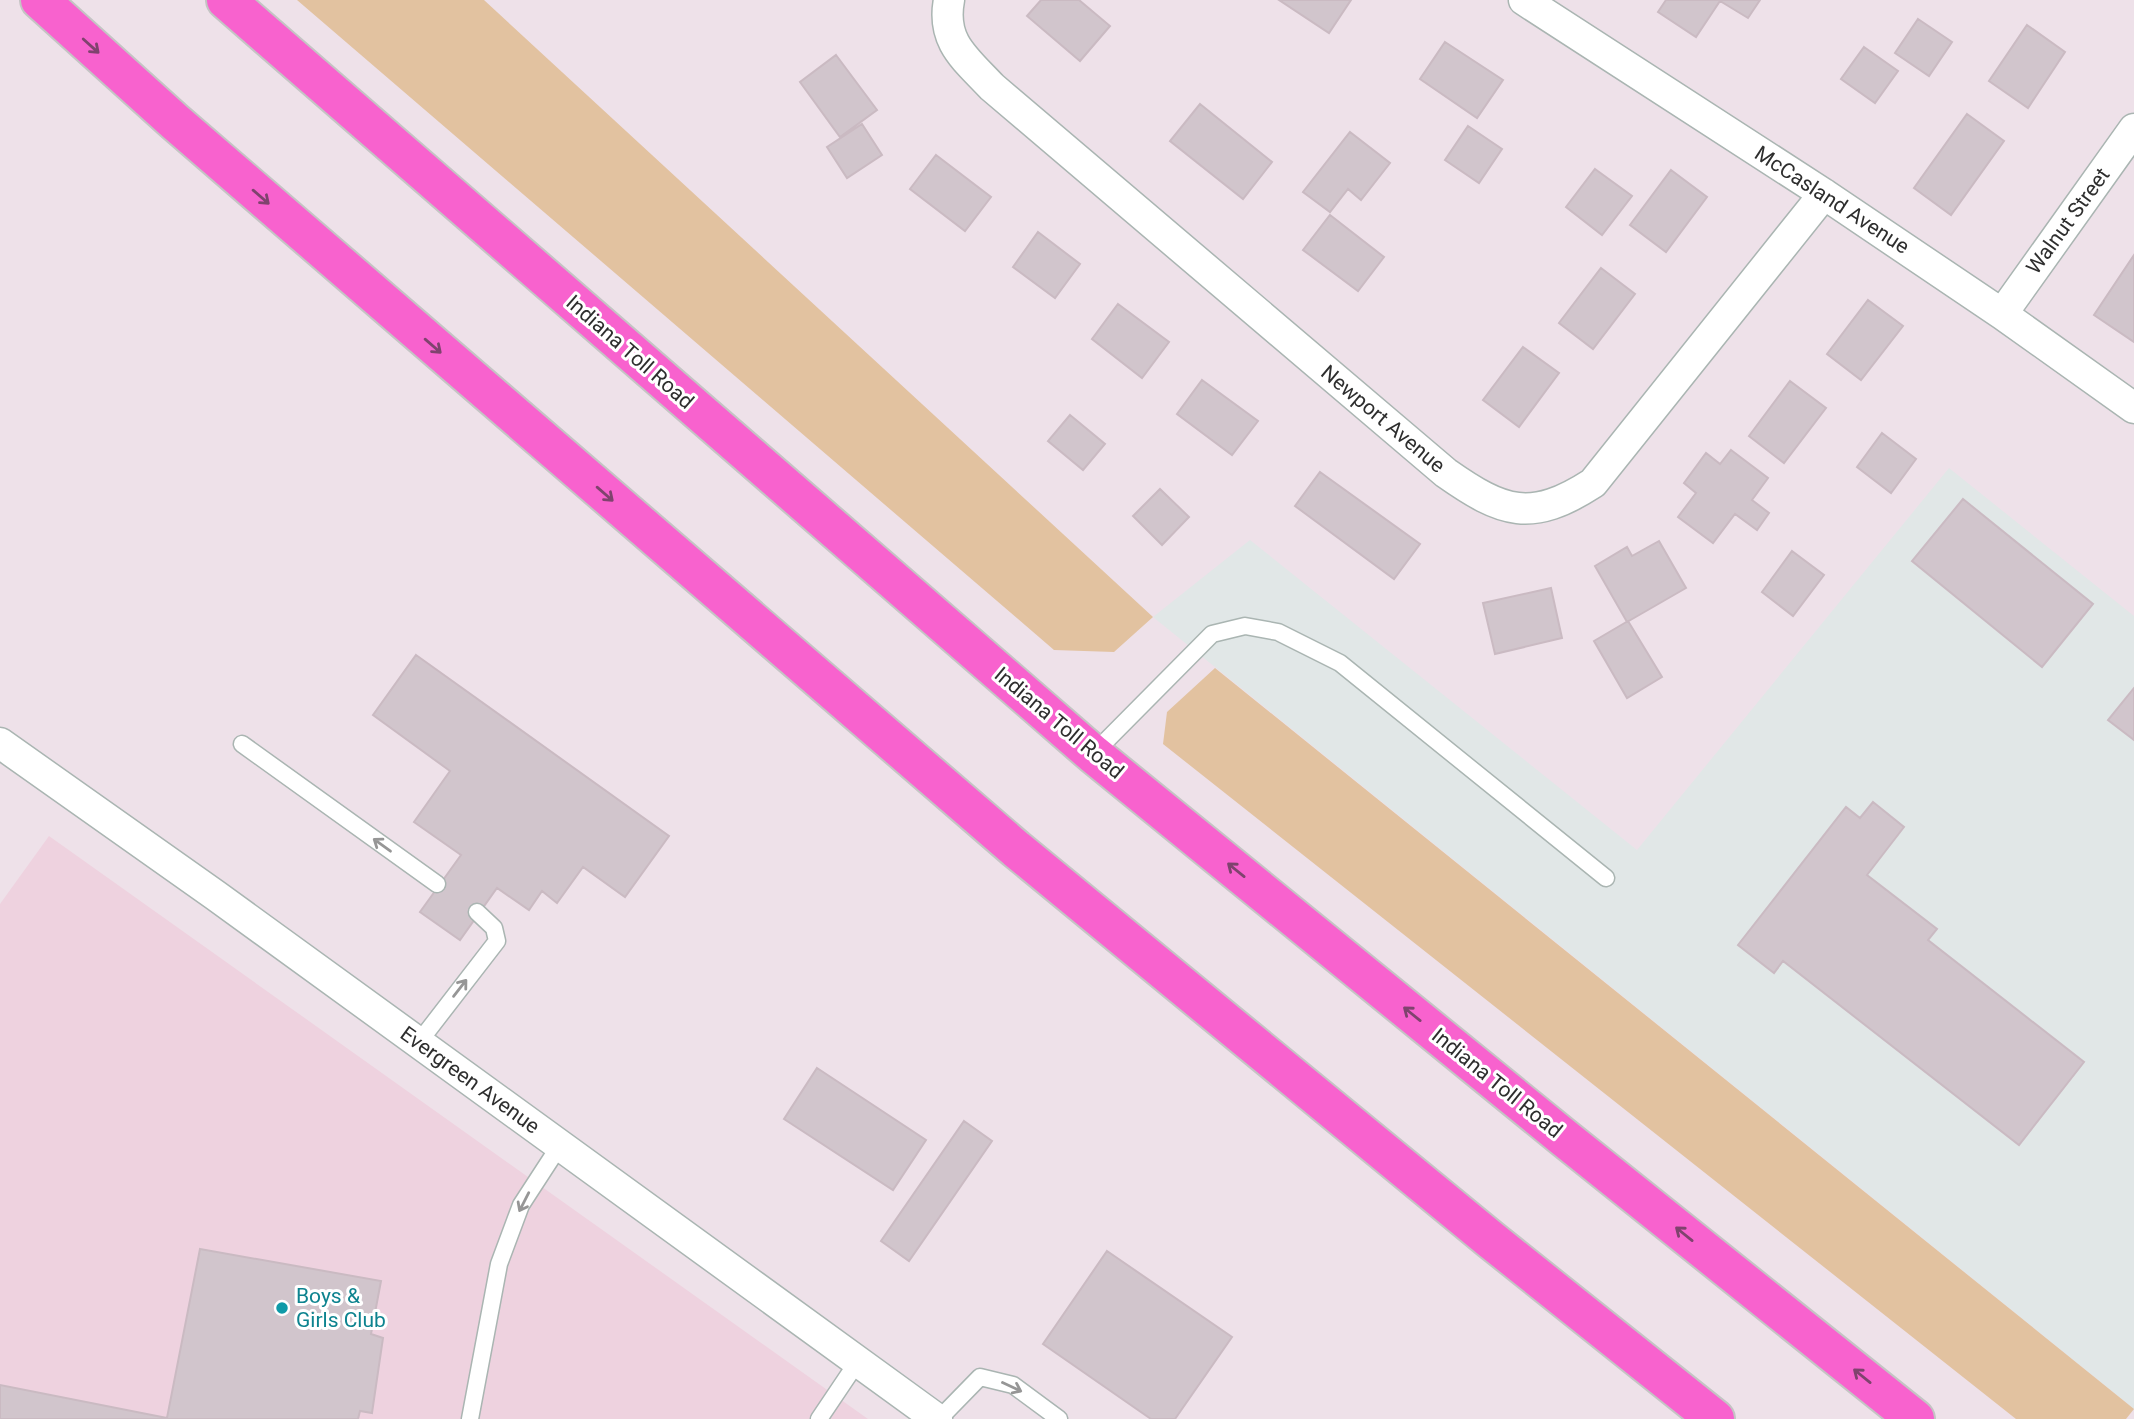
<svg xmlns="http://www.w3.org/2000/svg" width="2134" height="1419" viewBox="0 0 2134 1419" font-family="Roboto,sans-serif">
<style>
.industrial{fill:#e1e7e7}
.education{fill:#eed2df}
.green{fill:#e2c2a0}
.building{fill:#d1c5cc;stroke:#cabac2;stroke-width:2}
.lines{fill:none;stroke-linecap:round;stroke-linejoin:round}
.lane-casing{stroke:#aab5b2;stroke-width:19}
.street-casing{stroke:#aab5b2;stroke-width:33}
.highway-casing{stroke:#c4c4c4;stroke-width:42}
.lane{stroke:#fff;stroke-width:16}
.street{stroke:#fff;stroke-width:30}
.highway{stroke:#f862ce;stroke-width:38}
.oneway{stroke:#7f436e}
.oneway2{stroke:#969696}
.culture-dot{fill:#0f9aa8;stroke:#fff;stroke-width:2.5}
.labels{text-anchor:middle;stroke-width:6;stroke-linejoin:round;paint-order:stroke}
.street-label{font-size:21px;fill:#2e2e2e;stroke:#fff}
.culture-label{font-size:21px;fill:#0d838f;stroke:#fff;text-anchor:start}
</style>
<rect width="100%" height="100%" fill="#eee1e9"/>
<!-- industrial -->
<path class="industrial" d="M 1949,468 L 2134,616 L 2134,1409 L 1153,617 L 1250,540 L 1637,850 Z"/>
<!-- education -->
<path class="education" d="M 49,836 L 868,1419 L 0,1419 L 0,904 Z"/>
<!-- green -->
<path class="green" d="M 297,0 L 484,0 L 1153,617 L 1114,652 L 1054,650 Z
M 1215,668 L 2134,1409 L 2126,1419 L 2016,1419 L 1163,744 L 1167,712 Z"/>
<!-- building -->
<path class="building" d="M 1041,0 L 1079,0 L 1110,26 L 1080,61 L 1027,16 Z
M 1279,0 L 1351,0 L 1329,33 Z
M 1666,0 L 1760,0 L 1748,18 L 1720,1 L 1696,37 L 1658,12 Z
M 1918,19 L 1952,42 L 1929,76 L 1895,53 Z
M 2027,25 L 2065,52 L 2028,108 L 1989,81 Z
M 1445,42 L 1503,80 L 1477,118 L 1420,79 Z
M 1864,47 L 1898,71 L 1875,103 L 1841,79 Z
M 836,55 L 877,110 L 840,137 L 800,82 Z
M 1200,104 L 1272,162 L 1243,199 L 1170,141 Z
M 1967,114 L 2004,141 L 1951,215 L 1914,188 Z
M 862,124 L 882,155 L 847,178 L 827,147 Z
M 1468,126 L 1502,149 L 1479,183 L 1445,160 Z
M 1350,132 L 1390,163 L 1361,200 L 1348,189 L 1330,212 L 1303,192 Z
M 936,155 L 991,197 L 965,231 L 910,189 Z
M 1595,169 L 1632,196 L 1602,235 L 1566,207 Z
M 1671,170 L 1707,197 L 1666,252 L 1630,225 Z
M 1330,215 L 1384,257 L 1358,291 L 1303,250 Z
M 1038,232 L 1080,264 L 1055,298 L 1013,267 Z
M 2134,255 L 2134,342 L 2094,315 Z
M 1601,268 L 1635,294 L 1593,349 L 1559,323 Z
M 1868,300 L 1903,326 L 1861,380 L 1827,354 Z
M 1118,304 L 1169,342 L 1142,378 L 1092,339 Z
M 1523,347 L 1559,373 L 1519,427 L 1483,400 Z
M 1202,380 L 1258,421 L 1232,455 L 1177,414 Z
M 1790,381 L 1826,408 L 1784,463 L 1749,436 Z
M 1070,415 L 1105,444 L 1083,470 L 1048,441 Z
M 1882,433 L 1916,459 L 1891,493 L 1857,467 Z
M 1731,450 L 1768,478 L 1752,500 L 1769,513 L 1757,530 L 1735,514 L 1713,543 L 1678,517 L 1696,493 L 1684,483 L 1706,453 L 1720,464 Z
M 1320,472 L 1420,544 L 1394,579 L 1295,506 Z
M 1160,489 L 1189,517 L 1162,545 L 1133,516 Z
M 1963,499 L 2093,604 L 2042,667 L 1912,561 Z
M 1659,541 L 1686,588 L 1627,622 L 1595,566 L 1627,547 L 1632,556 Z
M 1792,551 L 1824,575 L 1793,616 L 1762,592 Z
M 1551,588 L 1562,638 L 1495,654 L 1483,603 Z
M 1628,621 L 1662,677 L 1627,698 L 1594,641 Z
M 416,655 L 669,836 L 625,897 L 583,867 L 557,903 L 542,891 L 529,910 L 497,888 L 460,940 L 420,912 L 461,855 L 414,822 L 450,771 L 373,715 Z
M 2134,688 L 2134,740 L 2108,720 Z
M 1873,802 L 1904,827 L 1867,875 L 1937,929 L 1928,940 L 2084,1062 L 2019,1145 L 1783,961 L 1774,973 L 1738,945 L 1846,807 L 1860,818 Z
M 817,1068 L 926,1140 L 893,1190 L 784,1119 Z
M 964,1121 L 992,1141 L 909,1261 L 881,1241 Z
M 200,1249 L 381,1281 L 371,1334 L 383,1338 L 372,1413 L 360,1411 L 358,1419 L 0,1419 L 0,1385 L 167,1418 Z
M 1107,1251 L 1232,1337 L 1175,1419 L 1151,1419 L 1043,1344 Z"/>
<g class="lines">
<defs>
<path id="lane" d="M 242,744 L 437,884
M 1093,754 L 1212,634 L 1245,626 L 1278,632 L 1340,663 L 1606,878
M 419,1042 L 497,941 L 494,928 L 477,912
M 470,1419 L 499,1264 L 521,1205 L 560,1145
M 819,1419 L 858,1361
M 939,1419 L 980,1377 L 1013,1385 L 1059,1419"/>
<path id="street" d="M 949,0 C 941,42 966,59 992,87 L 1446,473 C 1503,513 1531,523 1593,483 L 1824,194
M 1524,0 L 1824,194 L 2002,314 L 2134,408
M 2002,314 L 2134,129
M 0,743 L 215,895 L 937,1419"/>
<path id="highway" d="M 40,0 L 174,121 L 1016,849 L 1491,1240 L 1715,1419
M 226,0 L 1093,754 L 1563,1137 L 1915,1419"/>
</defs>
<!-- lane casing -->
<use href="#lane" class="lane-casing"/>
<!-- street casing -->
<use href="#street" class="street-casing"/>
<!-- highway casing -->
<use href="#highway" class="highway-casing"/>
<!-- lane -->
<use href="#lane" class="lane"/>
<!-- street -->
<use href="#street" class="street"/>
<!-- highway -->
<use href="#highway" class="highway"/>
</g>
<!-- one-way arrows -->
<defs><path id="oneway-shaft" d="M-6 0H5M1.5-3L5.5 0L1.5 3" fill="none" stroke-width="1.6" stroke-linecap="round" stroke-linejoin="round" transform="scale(1.75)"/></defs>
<g class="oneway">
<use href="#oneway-shaft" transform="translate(91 46) rotate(42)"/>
<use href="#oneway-shaft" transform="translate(261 197) rotate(41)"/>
<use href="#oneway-shaft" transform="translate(433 346) rotate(41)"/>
<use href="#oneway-shaft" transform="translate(605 494) rotate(41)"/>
<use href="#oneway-shaft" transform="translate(1236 870) rotate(-141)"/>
<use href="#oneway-shaft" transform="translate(1412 1014) rotate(-141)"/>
<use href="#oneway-shaft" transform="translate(1684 1234) rotate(-141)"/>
<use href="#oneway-shaft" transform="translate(1862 1376) rotate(-141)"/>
</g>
<g class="oneway2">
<use href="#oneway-shaft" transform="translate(382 845) rotate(-144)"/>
<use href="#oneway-shaft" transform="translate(460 988) rotate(-52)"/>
<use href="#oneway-shaft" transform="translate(524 1202) rotate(117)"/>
<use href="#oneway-shaft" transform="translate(1012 1387) rotate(25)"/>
</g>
<!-- markers -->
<circle class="culture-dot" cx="282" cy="1308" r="7"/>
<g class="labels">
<!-- street labels -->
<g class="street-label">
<text transform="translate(1832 200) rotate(33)" y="7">McCasland Avenue</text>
<text transform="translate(2068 221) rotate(-54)" y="7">Walnut Street</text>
<text transform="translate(630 352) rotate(41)" y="7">Indiana Toll Road</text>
<text transform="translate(1383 419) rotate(40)" y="7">Newport Avenue</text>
<text transform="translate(1059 723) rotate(40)" y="7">Indiana Toll Road</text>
<text transform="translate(470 1080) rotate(36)" y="7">Evergreen Avenue</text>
<text transform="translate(1497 1083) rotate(39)" y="7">Indiana Toll Road</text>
</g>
<!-- culture labels -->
<g class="culture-label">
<text x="296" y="1303">Boys &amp;<tspan x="296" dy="24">Girls Club</tspan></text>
</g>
</g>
</svg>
